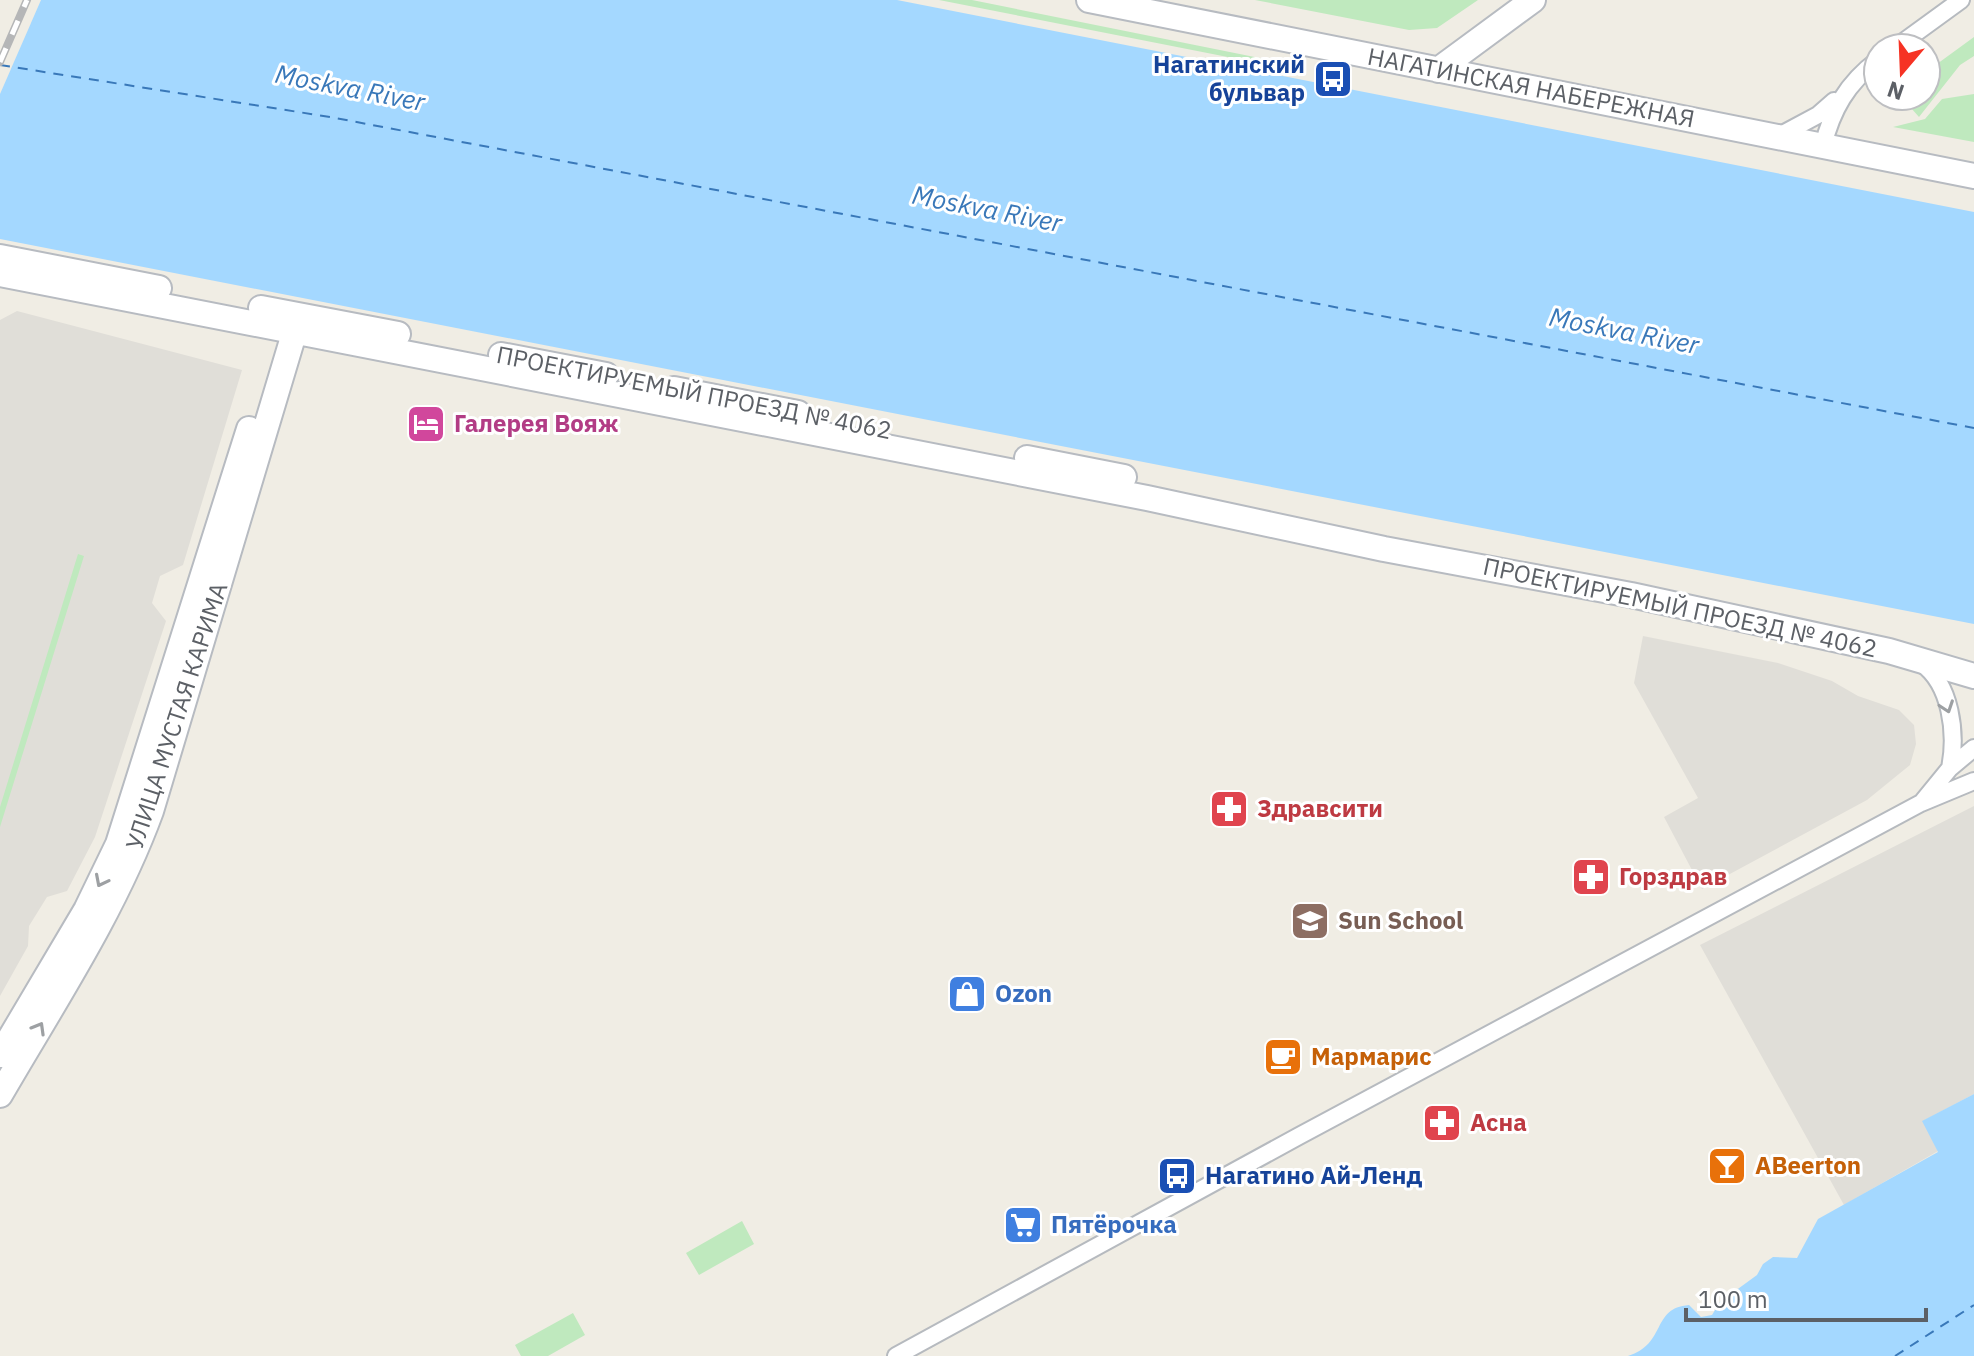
<svg xmlns="http://www.w3.org/2000/svg" width="1974" height="1356" viewBox="0 0 1974 1356" font-family="'IBM Plex Sans',sans-serif">
<style>
.industrial{fill:#e0ded8}
.green{fill:#bfe9be}
.water{fill:#a4d8ff}
.pier{fill:#f0ede4}
.lines{fill:none;stroke-linecap:round;stroke-linejoin:round}
.ferry{stroke:#3978b9;stroke-width:2;stroke-dasharray:10 8;stroke-linecap:butt}
.street-casing{stroke:#b6babf;stroke-width:20}
.secondary-casing{stroke:#b7bbc1;stroke-width:28}
.street{stroke:#fff;stroke-width:16}
.secondary{stroke:#fff;stroke-width:24}
.rail-casing{stroke:#b5b6b7;stroke-width:8}
.rail{stroke:#fff;stroke-width:5;stroke-dasharray:15;stroke-linecap:butt}
.oneway{stroke:#9da0a3}
.labels{text-anchor:middle;stroke-width:6;stroke-linejoin:round;paint-order:stroke}
.transit-label{font-size:24px;font-weight:bold;fill:#164399;stroke:#fff;text-anchor:end}
.street-label{font-size:24px;fill:#5c6066;stroke:#fff}
.hotel-label{font-size:24px;font-weight:bold;fill:#b23c85;stroke:#fff;text-anchor:start}
.health-label{font-size:24px;font-weight:bold;fill:#be3a42;stroke:#fff;text-anchor:start}
.education-label{font-size:24px;font-weight:bold;fill:#785e54;stroke:#fff;text-anchor:start}
.shop-label{font-size:24px;font-weight:bold;fill:#366cbe;stroke:#fff;text-anchor:start}
.food-label{font-size:24px;font-weight:bold;fill:#c56008;stroke:#fff;text-anchor:start}
.water-label{font-size:26px;font-style:italic;fill:#3978b9;stroke:#fff}
</style>
<rect width="100%" height="100%" fill="#f0ede4"/>
<!-- industrial -->
<path class="industrial" d="M 17,311 L 242,370 L 183,565 L 160,576 L 152,603 L 166,621 L 95,837 L 67,891 L 47,897 L 29,926 L 28,946 L 0,996 L 0,320 Z
M 1643,636 L 1778,663 L 1832,681 L 1858,696 L 1899,710 L 1914,725 L 1916,744 L 1910,765 L 1867,800 L 1702,889 L 1664,817 L 1698,798 L 1634,683 Z
M 1974,806 L 1974,1094 L 1923,1121 L 1938,1151 L 1844,1205 L 1700,945 Z"/>
<!-- green -->
<path class="green" d="M 939,0 L 972,0 L 1279,62 L 1278,67 Z
M 1255,0 L 1478,0 L 1437,28 L 1409,30 Z
M 1974,37 L 1974,56 L 1960,65 L 1919,117 L 1904,100 L 1907,96 L 1926,96 L 1926,72 Z
M 1974,94 L 1974,142 L 1893,127 L 1925,119 L 1942,99 Z
M 78,554 L 84,556 L 0,827 L 0,807 Z
M 742,1221 L 754,1244 L 699,1275 L 686,1253 Z
M 573,1313 L 585,1335 L 548,1356 L 521,1356 L 515,1345 Z"/>
<!-- water -->
<path class="water" d="M 0,0 L 897,0 L 1974,212 L 1974,624 L 0,239 Z
M 1974,1094 L 1974,1356 L 1628,1356 C 1667,1344 1651,1308 1689,1305 L 1701,1317 L 1712,1315 L 1720,1302 L 1757,1275 L 1763,1264 L 1773,1257 L 1797,1258 L 1818,1219 L 1938,1152 L 1922,1121 Z"/>
<!-- pier -->
<path class="pier" d="M 0,0 L 41,0 L 0,94 Z"/>
<g class="lines">
<!-- ferry -->
<path class="ferry" d="M 0,65 L 330,117 L 1974,428
M 1895,1356 L 1974,1305"/>
<defs>
<path id="street" d="M 1895,48 L 1961,0
M 1777,137 L 1818,115 L 1834,101
M 1823,146 C 1832,110 1847,83 1878,60
M 1921,663 C 1951,684 1957,733 1950,768
M 1923,801 L 1950,768 L 1974,748
M 896,1356 L 1299,1136 L 1921,803 L 1974,781"/>
<path id="secondary" d="M 1089,0 L 1974,176
M 1438,70 L 1533,0
M 0,257 L 159,288
M 0,274 L 1147,498 L 1384,549 L 1631,595 L 1889,651 L 1974,676
M 261,308 L 398,334
M 501,355 L 606,375
M 674,389 L 798,413
M 1027,458 L 1124,477
M 0,1055 L 86,910 L 118,844 L 249,429
M 0,1095 C 54,1002 114,912 151,811 L 299,317"/>
</defs>
<!-- street casing -->
<use href="#street" class="street-casing"/>
<!-- secondary casing -->
<use href="#secondary" class="secondary-casing"/>
<!-- street -->
<use href="#street" class="street"/>
<!-- secondary -->
<use href="#secondary" class="secondary"/>
<defs>
<path id="rail" d="M 0,62 L 27,0"/>
</defs>
<!-- rail casing -->
<use href="#rail" class="rail-casing"/>
<!-- rail -->
<use href="#rail" class="rail"/>
</g>
<!-- one-way arrows -->
<defs><path id="oneway-chevron" d="M-2-3.5L2.5 0L-2 3.5" fill="none" stroke-width="1.6" stroke-linecap="round" stroke-linejoin="round" transform="scale(2)"/></defs>
<g class="oneway">
<use href="#oneway-chevron" transform="translate(1947 707) rotate(71)"/>
<use href="#oneway-chevron" transform="translate(101 881) rotate(117)"/>
<use href="#oneway-chevron" transform="translate(39 1028) rotate(-60)"/>
</g>
<!-- icons -->
<defs>
<symbol id="bus-square" viewBox="-11 -11 22 22"><rect x="-9" y="-9" width="18" height="18" rx="4" fill="#1a4fb4" stroke="#fff"/><path d="M-5-6H5V4H4V6H2V4H-2V6H-4V4H-5ZM-3.5-4V0h7V-4ZM-3.5 1.2v1.5H-2V1.2ZM2 1.2v1.5H3.5V1.2Z" fill="#fff"/></symbol>
<symbol id="hotel-square" viewBox="-11 -11 22 22"><rect x="-9" y="-9" width="18" height="18" rx="4" fill="#d1479c" stroke="#fff"/><path d="M-6-4.5h1.5V1H6V5H4.5V3h-9V5H-6ZM-4 0a1.8 1.8 0 1 1 3.6 0ZM.5 0V-2.5h3Q6-2.5 6 0Z" fill="#fff"/></symbol>
<symbol id="pharmacy-square" viewBox="-11 -11 22 22"><rect x="-9" y="-9" width="18" height="18" rx="4" fill="#e0444e" stroke="#fff"/><path d="M-2-6h4v4h4v4h-4v4h-4v-4h-4v-4h4Z" fill="#fff"/></symbol>
<symbol id="school-square" viewBox="-11 -11 22 22"><rect x="-9" y="-9" width="18" height="18" rx="4" fill="#8d6e63" stroke="#fff"/><path d="M0-5L7-2L0 1L-7-2ZM-4 1L0 2.5L4 1V4Q0 6-4 4Z" fill="#fff"/></symbol>
<symbol id="shop-square" viewBox="-11 -11 22 22"><rect x="-9" y="-9" width="18" height="18" rx="4" fill="#3f7fe0" stroke="#fff"/><path d="M-5-2.5h2.3a2.7 3.5 0 0 1 5.4 0H5L5.5 6h-11ZM-1.5-2.5h3a1.5 2.3 0 0 0-3 0Z" fill="#fff"/></symbol>
<symbol id="cafe-square" viewBox="-11 -11 22 22"><rect x="-9" y="-9" width="18" height="18" rx="4" fill="#e8710a" stroke="#fff"/><path d="M-5.5-4.5H6V0H3Q3 3.5 0 3.5H-2.5Q-5.5 3.5-5.5 0ZM3-3.2v2h1.7v-2ZM-6 4.5H4V6H-6Z" fill="#fff"/></symbol>
<symbol id="bar-square" viewBox="-11 -11 22 22"><rect x="-9" y="-9" width="18" height="18" rx="4" fill="#e8710a" stroke="#fff"/><path d="M-6-5H6L.8 .8V4.5H3.5V6h-7V4.5H-.8V.8Z" fill="#fff"/></symbol>
<symbol id="supermarket-square" viewBox="-11 -11 22 22"><rect x="-9" y="-9" width="18" height="18" rx="4" fill="#3f7fe0" stroke="#fff"/><path d="M-6-5.5h2.5l.6 2H6L4.5 2H-2.5L-4.4-4H-6ZM-1.5 3.2a1.3 1.3 0 1 0 .1 0ZM3 3.2a1.3 1.3 0 1 0 .1 0Z" fill="#fff"/></symbol>
</defs>
<g fill-rule="evenodd">
<use href="#bus-square" x="1311" y="57" width="44" height="44"/>
<use href="#hotel-square" x="404" y="402" width="44" height="44"/>
<use href="#pharmacy-square" x="1207" y="787" width="44" height="44"/>
<use href="#pharmacy-square" x="1569" y="855" width="44" height="44"/>
<use href="#school-square" x="1288" y="899" width="44" height="44"/>
<use href="#shop-square" x="945" y="972" width="44" height="44"/>
<use href="#cafe-square" x="1261" y="1035" width="44" height="44"/>
<use href="#pharmacy-square" x="1420" y="1101" width="44" height="44"/>
<use href="#bar-square" x="1705" y="1144" width="44" height="44"/>
<use href="#bus-square" x="1155" y="1154" width="44" height="44"/>
<use href="#supermarket-square" x="1001" y="1203" width="44" height="44"/>
</g>
<g class="labels">
<!-- transit labels -->
<g class="transit-label">
<text x="1305" y="73">Нагатинский<tspan x="1305" dy="28">бульвар</tspan></text>
<text x="1205" y="1184" text-anchor="start">Нагатино Ай-Ленд</text>
</g>
<!-- street labels -->
<g class="street-label">
<text transform="translate(1531 88) rotate(11)" y="8">НАГАТИНСКАЯ НАБЕРЕЖНАЯ</text>
<text transform="translate(694 393) rotate(11)" y="8">ПРОЕКТИРУЕМЫЙ ПРОЕЗД № 4062</text>
<text transform="translate(1680 608) rotate(12)" y="8">ПРОЕКТИРУЕМЫЙ ПРОЕЗД № 4062</text>
<text transform="translate(177 716) rotate(-72)" y="8">УЛИЦА МУСТАЯ КАРИМА</text>
</g>
<!-- hotel labels -->
<g class="hotel-label">
<text x="454" y="432">Галерея Вояж</text>
</g>
<!-- health labels -->
<g class="health-label">
<text x="1257" y="817">Здравсити</text>
<text x="1619" y="885">Горздрав</text>
<text x="1470" y="1131">Асна</text>
</g>
<!-- education labels -->
<g class="education-label">
<text x="1338" y="929">Sun School</text>
</g>
<!-- shop labels -->
<g class="shop-label">
<text x="995" y="1002">Ozon</text>
<text x="1051" y="1233">Пятёрочка</text>
</g>
<!-- food labels -->
<g class="food-label">
<text x="1311" y="1065">Мармарис</text>
<text x="1755" y="1174">ABeerton</text>
</g>
<!-- water labels -->
<g class="water-label">
<text transform="translate(350 88) rotate(11)" y="9">Moskva River</text>
<text transform="translate(987 209) rotate(11)" y="9">Moskva River</text>
<text transform="translate(1624 331) rotate(11)" y="9">Moskva River</text>
</g>
</g>
<!-- north arrow -->
<g transform="translate(1902 72) rotate(199)"><circle r="38" fill="#ffffff" stroke="#bebfc2" stroke-width="2"/>
<path d="M0-6L14 30L0 20L-14 30Z" fill="#f63324"/>
<text y="-12" font-size="22" font-weight="bold" text-anchor="middle" fill="#5c6066">N</text>
</g>
<!-- scale -->
<path d="M1686 1308v12h240v-12" fill="none" stroke="#5c6066" stroke-width="4"/>
<text x="1698" y="1308" font-size="24" fill="#5c6066" stroke="#ffffff" stroke-width="6" paint-order="stroke">100 m</text>
</svg>
